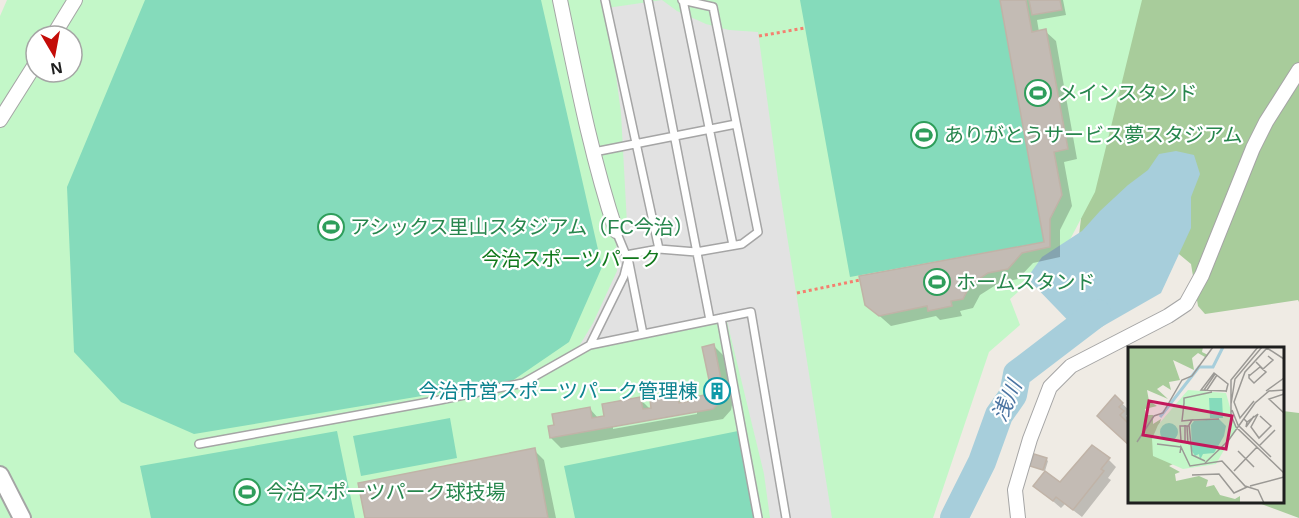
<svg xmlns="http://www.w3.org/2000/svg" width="1299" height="518" viewBox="0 0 1299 518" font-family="Arial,'Noto Sans JP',sans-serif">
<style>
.forest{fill:#a8cc9b}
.park{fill:#c3f7c8;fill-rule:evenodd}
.pitch{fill:#85dbbb}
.parking{fill:#e2e2e2}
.water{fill:#a7cedb}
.shadow{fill:#0003;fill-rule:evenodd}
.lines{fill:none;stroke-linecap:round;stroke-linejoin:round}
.river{stroke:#a7cedb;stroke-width:28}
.building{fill:#c3bbb4;stroke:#c0b3a7;stroke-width:1.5}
.service-casing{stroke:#a5a5a5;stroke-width:10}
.minor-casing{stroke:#a5a5a5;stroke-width:16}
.tertiary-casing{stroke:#a5a5a5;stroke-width:20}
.path{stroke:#f48070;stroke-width:3;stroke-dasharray:3 3;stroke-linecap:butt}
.service{stroke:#fff;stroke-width:7}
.minor{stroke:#fff;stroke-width:14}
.tertiary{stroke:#fff;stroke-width:16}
.labels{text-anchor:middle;stroke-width:4.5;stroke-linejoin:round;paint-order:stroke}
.leisure-label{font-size:20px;fill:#27864d;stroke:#fff;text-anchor:start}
.park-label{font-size:20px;fill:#10781b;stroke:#fff}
.culture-label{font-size:20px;fill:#0d838f;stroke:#fff;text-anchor:end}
.water-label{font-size:21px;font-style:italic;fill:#4b75a2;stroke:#fff}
.inset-river{fill:none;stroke:#a7cedb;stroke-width:3}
.inset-road{fill:none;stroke:#9b9995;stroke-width:1.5}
.view{fill:#c2185b;fill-opacity:0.15;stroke:#c2185b;stroke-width:3}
.inset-edge{fill:none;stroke:#1e1e1e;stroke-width:3}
</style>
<rect width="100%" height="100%" fill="#efebe4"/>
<!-- forest -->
<path class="forest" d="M 1102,0 L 1299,0 L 1299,302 L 1298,300 L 1205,314 L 1198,306 L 1191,264 L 1168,245 L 1074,277 L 1088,160 Z
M 1283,411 L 1299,413 L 1299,518 L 1256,502 L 1282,502 Z"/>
<!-- park -->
<path class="park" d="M 7,0 L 1142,0 L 1095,192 L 1064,251 L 1010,299 L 1020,325 L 989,352 L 933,518 L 0,518 L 0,16 ZM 36,36 L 72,36 L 72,72 L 36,72 Z"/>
<!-- pitch -->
<path class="pitch" d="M 145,0 L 541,0 L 602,267 L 569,342 L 512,381 L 194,434 L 121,402 L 74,352 L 67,187 Z
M 800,0 L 1000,0 L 1044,242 L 850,277 Z
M 450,418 L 457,458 L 361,476 L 353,436 Z
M 337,431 L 355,518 L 151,518 L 140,466 Z
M 738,431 L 755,518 L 575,518 L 564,466 Z"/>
<!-- parking -->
<path class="parking" d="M 662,0 L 677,11 L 706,24 L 729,30 L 758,32 L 778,179 L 832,518 L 770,518 L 764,474 L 726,317 L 685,328 L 578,348 L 593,323 L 617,271 L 616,231 L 627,224 L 621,113 L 607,8 Z"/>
<!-- water -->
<path class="water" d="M 1176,151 L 1194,155 L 1200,174 L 1191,197 L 1191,228 L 1161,293 L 1084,337 L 1027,278 L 1042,257 L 1082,231 L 1100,211 L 1128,185 L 1148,170 L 1159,154 Z"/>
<!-- shadow -->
<path class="shadow" d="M 1002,0 L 1063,0 L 1066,15 L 1037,20 L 1039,32 L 1045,31 L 1056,41 L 1077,159 L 1064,162 L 1072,206 L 1060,230 L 1060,257 L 1033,263 L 1018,279 L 999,283 L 980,295 L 973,308 L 960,311 L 962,316 L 940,320 L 936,316 L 891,326 L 866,304 L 1046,243 Z
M 714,346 L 724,356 L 733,400 L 731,410 L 723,419 L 561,448 L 551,438 L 590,409 L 599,419 L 640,399 L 653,412 L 677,397 L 684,404 L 705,397 L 707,400 L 714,394 ZM 697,411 L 697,414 L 613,429 L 613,426 L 660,417 L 661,419 L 661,417 Z
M 1115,397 L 1130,411 L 1126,416 L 1130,419 L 1130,444 L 1106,423 Z
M 534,450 L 544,460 L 556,518 L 366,518 Z
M 1046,459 L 1048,461 L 1045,471 L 1032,466 Z
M 1109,460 L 1116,467 L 1108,478 L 1111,480 L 1082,517 L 1065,504 L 1061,508 L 1035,486 L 1060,484 Z"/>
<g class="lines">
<!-- river -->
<path class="river" d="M 954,518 L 982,462 L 999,415 L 1013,395 L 1017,374 L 1097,313"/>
</g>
<!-- building -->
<path class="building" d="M 1000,0 L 1026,0 L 1032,32 L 1046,29 L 1068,149 L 1054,152 L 1062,195 L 1050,219 L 1050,247 L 1022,253 L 1008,269 L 988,273 L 970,285 L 963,299 L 951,301 L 952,306 L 928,311 L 927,306 L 879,316 L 865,305 L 859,276 L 1044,242 Z
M 1029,0 L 1060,0 L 1062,10 L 1032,15 Z
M 714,344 L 723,389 L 722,400 L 713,409 L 550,438 L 548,426 L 554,425 L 552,414 L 590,407 L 592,418 L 604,416 L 602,404 L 640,397 L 643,409 L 651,408 L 650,400 L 678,395 L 679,403 L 691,401 L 690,398 L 705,395 L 706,399 L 709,397 L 712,394 L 702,347 Z
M 1115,395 L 1123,403 L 1119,407 L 1124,411 L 1120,415 L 1128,423 L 1130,422 L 1130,446 L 1097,416 Z
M 1092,445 L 1110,458 L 1101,469 L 1104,471 L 1073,510 L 1056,497 L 1053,501 L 1033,486 L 1045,471 L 1060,482 Z
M 535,448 L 548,518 L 365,518 L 358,483 Z
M 1034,454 L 1047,458 L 1043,470 L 1030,466 Z"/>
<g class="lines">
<defs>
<path id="service" d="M 605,0 L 659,249
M 648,0 L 710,320
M 683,0 L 733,245
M 594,152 L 736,124
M 616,231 L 628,260 L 624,276 L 590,345 L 751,312 L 786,518
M 626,255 L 659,249 L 696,252 L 742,244 L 758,232 L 713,7 L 682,0
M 629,263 L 643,334
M 721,318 L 758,518
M 199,444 L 440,400 L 523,383 L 590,345"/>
<path id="minor" d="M 560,0 C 576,77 591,156 616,231
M 53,36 L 75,0
M 0,120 L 36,63
M 1018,518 L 1015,490 L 1030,439 L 1050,387 L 1071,366 L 1168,316 L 1186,304 L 1202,275 L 1253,148 L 1266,122 L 1299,70"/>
<path id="tertiary" d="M 0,475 L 22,518"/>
</defs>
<!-- service casing -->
<use href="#service" class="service-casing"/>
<!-- minor casing -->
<use href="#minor" class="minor-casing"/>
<!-- tertiary casing -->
<use href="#tertiary" class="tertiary-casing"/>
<!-- path -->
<path class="path" d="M 759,36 L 805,28
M 797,293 L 860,280"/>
<!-- service -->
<use href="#service" class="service"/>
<!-- minor -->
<use href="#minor" class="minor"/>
<!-- tertiary -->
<use href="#tertiary" class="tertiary"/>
</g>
<!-- icons -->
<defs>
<symbol id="stadium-ring" viewBox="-11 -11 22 22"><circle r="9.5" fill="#fff" stroke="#2e9e5b" stroke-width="1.5"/><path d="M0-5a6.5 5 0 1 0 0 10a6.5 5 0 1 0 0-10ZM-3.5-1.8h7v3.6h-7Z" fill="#2e9e5b"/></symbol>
<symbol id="building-ring" viewBox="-11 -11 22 22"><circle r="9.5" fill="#fff" stroke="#0f9aa8" stroke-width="1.5"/><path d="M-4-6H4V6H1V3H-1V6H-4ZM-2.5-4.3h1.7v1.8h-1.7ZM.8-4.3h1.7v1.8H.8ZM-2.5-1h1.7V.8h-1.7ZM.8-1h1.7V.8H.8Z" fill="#0f9aa8"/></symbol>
</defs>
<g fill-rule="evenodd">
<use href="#stadium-ring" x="1023" y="78" width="30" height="30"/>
<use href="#stadium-ring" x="909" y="120" width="30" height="30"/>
<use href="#stadium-ring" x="316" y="212" width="30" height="30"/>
<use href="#stadium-ring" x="922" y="267" width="30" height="30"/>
<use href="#building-ring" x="702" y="376" width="30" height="30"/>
<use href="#stadium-ring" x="232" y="477" width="30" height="30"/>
</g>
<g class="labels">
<!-- leisure labels -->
<g class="leisure-label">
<text x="1058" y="100">メインスタンド</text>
<text x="944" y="142">ありがとうサービス夢スタジアム</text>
<text x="350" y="234">アシックス里山スタジアム（FC今治）</text>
<text x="956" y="289">ホームスタンド</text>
<text x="266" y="499">今治スポーツパーク球技場</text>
</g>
<!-- park labels -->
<g class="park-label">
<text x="571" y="266">今治スポーツパーク</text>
</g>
<!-- culture labels -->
<g class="culture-label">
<text x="698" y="398">今治市営スポーツパーク管理棟</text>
</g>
<!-- water labels -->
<g class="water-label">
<text transform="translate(1007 401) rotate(-66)" y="7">浅川</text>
</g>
</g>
<!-- overview -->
<g transform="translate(1128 347)">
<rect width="156" height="156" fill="#efebe4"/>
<path d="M 0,0 L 75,0 L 74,5 L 80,8 L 77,10 L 70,6 L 64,11 L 66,23 L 45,13 L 52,33 L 41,35 L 43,43 L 35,38 L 29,42 L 40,52 L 19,43 L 21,54 L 29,59 L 17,62 L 18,68 L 25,68 L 25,77 L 33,72 L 25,99 L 49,115 L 41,119 L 52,125 L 47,127 L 48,134 L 71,129 L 80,133 L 78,140 L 86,138 L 92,148 L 107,152 L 112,149 L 112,156 L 0,156 Z" fill="#a8cc9b"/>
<path d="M 60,43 L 98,46 L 108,82 L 88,117 L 55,122 L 25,109 L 24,92 L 30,78 Z" fill="#c3f7c8"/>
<path d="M 81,51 L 94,51 L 95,71 L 82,71 ZM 91,72 L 98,79 L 96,89 L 86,106 L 75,107 L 72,113 L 71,107 L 67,109 L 64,104 L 63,78 L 66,74 ZM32 85a9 9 0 1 1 18 0a9 9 0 1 1-18 0Z" fill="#85dbbb"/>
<path class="inset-river" d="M 32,70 L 71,20 L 85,20 L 95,0"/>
<path class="inset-road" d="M 130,0 L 103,33 L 103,68 L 108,80 L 156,126M 128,15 L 135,22 L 145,13 L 140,9M 121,27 L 121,31 L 126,36 L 138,25 L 132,20 L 121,29M 76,43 L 87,27M 79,43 L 89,28M 98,44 L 73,43 L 86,26 L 100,37 L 98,45M 138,44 L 156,31M 156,47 L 141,52 L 156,66M 126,54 L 112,71 L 106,55 L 117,25 L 139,1 L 156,12M 56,56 L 54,74 L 64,73 L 61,78 L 64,108 L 77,114M 56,57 L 56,51 L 84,45M 103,57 L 107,32 L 134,0M 104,63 L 110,78 L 143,110M 116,72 L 119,75 L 130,67 L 123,80 L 131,91 L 143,79 L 132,69M 64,73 L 91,72M 119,75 L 118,80 L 126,69M 57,78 L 57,95 L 62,97M 59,79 L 60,97M 9,95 L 26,69 L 35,66 L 54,33 L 64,29 L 85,0M 57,95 L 53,94 L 52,79 L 61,79M 29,97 L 53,100M 131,99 L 147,83M 110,104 L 126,120M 52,106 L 53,100 L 62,119 L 94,114 L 117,139 L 130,143 L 136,156M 77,116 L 100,94 L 127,56 L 141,44 L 156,43M 106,124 L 129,100M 64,128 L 91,127 L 106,146 L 119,140M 122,139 L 156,130"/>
<path class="view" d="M 21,54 L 104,69 L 98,102 L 15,88 Z"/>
<rect width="156" height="156" class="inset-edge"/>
</g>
<!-- north arrow -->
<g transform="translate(54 54) rotate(170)"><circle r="28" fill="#ffffff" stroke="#a5a5a5" stroke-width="1.5"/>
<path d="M0-4.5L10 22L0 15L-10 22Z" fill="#c40c08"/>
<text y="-9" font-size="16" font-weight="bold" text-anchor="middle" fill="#1e1e1e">N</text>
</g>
</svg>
